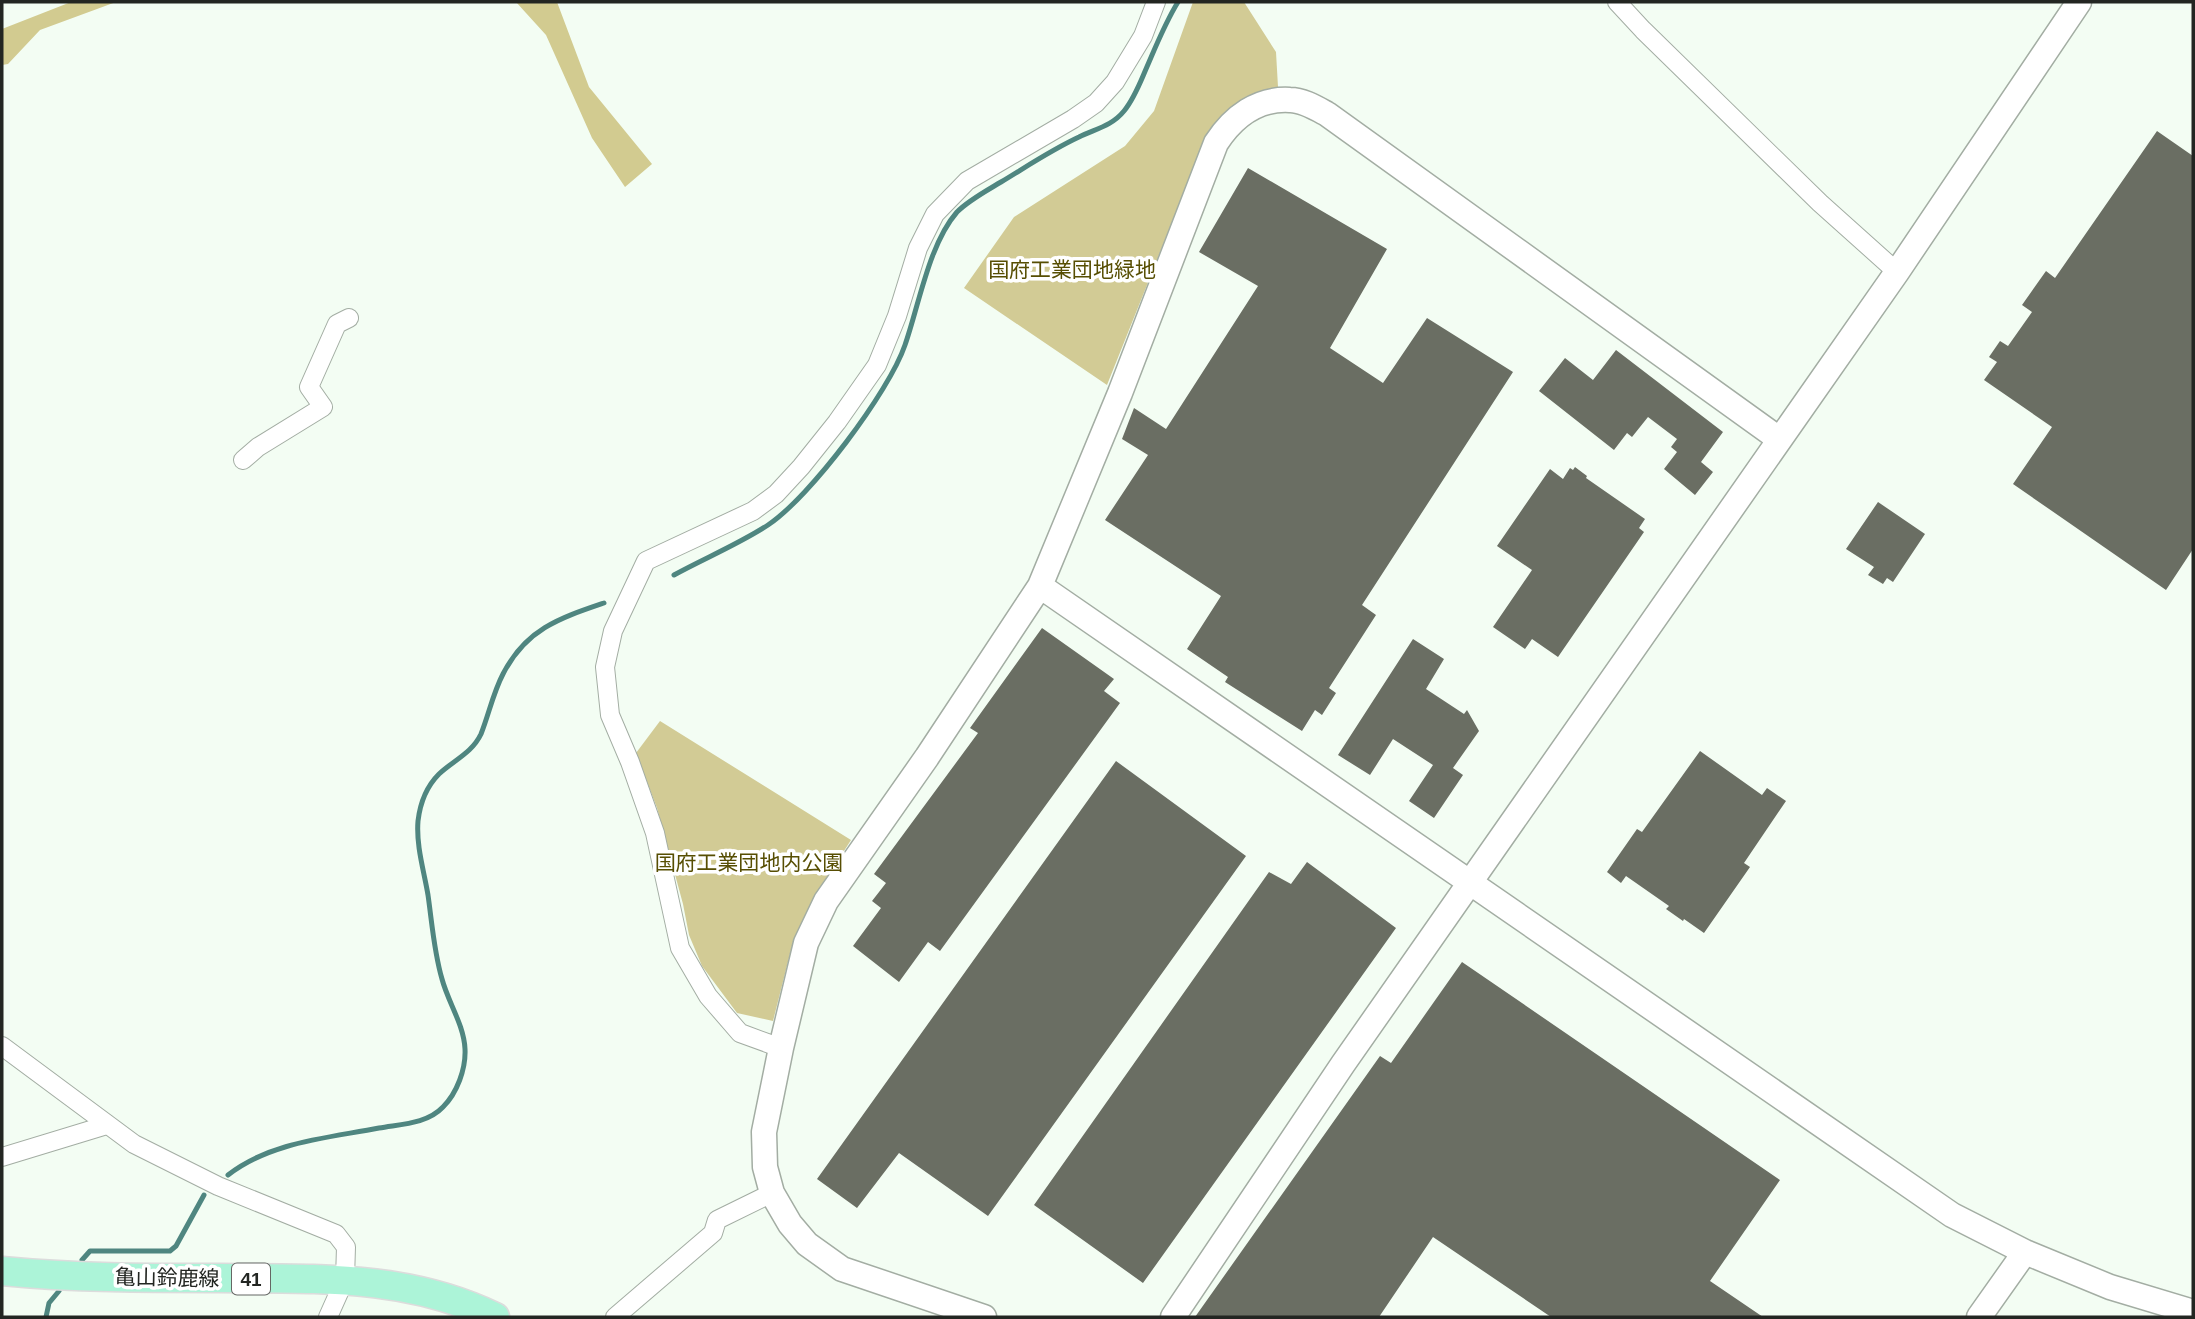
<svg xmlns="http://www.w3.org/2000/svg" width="2195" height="1319" viewBox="0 0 2195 1319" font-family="Arial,'Noto Sans JP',sans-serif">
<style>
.green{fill:#d2cb95}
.forest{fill:#d2cb90}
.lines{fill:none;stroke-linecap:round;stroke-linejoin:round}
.stream{stroke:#4f8680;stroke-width:5}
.building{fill:#6a6e63}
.street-casing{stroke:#a3ada3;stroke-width:20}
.secondary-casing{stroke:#a3ada3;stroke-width:27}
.primary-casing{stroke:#dcdcdc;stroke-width:31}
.street{stroke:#fff;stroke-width:18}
.secondary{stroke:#fff;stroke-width:24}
.primary{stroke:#acf4d8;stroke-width:28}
.labels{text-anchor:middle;stroke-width:7;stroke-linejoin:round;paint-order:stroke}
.shield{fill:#fff;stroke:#656764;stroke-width:2}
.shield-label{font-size:19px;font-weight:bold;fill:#232622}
.park-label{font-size:21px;fill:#574e03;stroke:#fff}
.street-label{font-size:21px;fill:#232622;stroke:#fff}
</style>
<rect width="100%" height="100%" fill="#f3fdf3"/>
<!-- green -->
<path class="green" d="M 1193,2 L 1244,2 L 1276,52 L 1278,87 C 1243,95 1233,103 1209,130 L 1107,385 L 964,288 L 1014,217 L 1125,146 L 1154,111 Z
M 660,721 L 851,840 L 815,896 L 793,942 L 773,1021 L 737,1013 L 702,966 L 689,935 L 683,904 L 657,808 L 636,753 Z"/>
<!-- forest -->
<path class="forest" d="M 71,2 L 116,2 L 40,30 L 8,64 L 2,65 L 2,29 Z
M 516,2 L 557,2 L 589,87 L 652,164 L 625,187 L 592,138 L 546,35 Z"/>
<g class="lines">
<!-- stream -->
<path class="stream" d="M 674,575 C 705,558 739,544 768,525 C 810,497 889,392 905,345 C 919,305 929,244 957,212 C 969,200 986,191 1001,182 C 1026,167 1051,150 1079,137 C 1095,129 1112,126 1124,111 C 1134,99 1140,83 1146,69 C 1156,46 1165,23 1178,2
M 228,1175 C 270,1142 328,1138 379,1128 C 401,1124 427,1124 443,1107 C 457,1093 466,1069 465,1049 C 464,1025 448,1002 442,979 C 434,952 432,923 428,895 C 424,871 416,846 418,821 C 420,804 427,786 439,774 C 454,760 472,753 481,734 C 489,714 493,693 503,674 C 526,629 560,618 604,603
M 82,1260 L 90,1251 L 170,1251 L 176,1246 L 204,1195
M 46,1317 L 49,1303 L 59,1291"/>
</g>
<!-- building -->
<path class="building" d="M 2157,131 L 2193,156 L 2193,549 L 2166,590 L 2013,484 L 2052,427 L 1984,380 L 1997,362 L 1989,357 L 2000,341 L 2008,346 L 2032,312 L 2022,305 L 2046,271 L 2055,278 Z
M 1248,168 L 1387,249 L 1330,348 L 1383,383 L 1427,318 L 1513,372 L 1362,605 L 1376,615 L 1329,688 L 1336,693 L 1322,715 L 1315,710 L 1302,731 L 1225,682 L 1228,677 L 1187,649 L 1221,596 L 1105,520 L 1148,455 L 1122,439 L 1134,408 L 1166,429 L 1258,286 L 1199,252 Z
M 1616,350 L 1723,432 L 1701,462 L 1713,472 L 1695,495 L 1664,469 L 1677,452 L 1671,447 L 1677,439 L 1648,417 L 1632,437 L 1627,433 L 1614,450 L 1539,391 L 1565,358 L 1593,380 Z
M 1575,467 L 1587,476 L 1586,478 L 1645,519 L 1639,528 L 1644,532 L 1558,657 L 1532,639 L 1525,649 L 1493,627 L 1532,570 L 1497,546 L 1550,469 L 1563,479 L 1570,468 L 1573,470 Z
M 1878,502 L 1925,534 L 1893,582 L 1887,578 L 1883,584 L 1868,575 L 1874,567 L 1846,549 Z
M 1042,628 L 1114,679 L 1104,691 L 1120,703 L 940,951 L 928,942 L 899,982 L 853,946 L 881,908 L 872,901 L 886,883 L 874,874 L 978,733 L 970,728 Z
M 1413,639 L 1444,659 L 1426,689 L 1464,714 L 1467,710 L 1479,731 L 1453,768 L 1463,775 L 1434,818 L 1409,801 L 1433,765 L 1393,739 L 1370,775 L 1338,755 Z
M 1700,751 L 1762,795 L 1767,788 L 1786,801 L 1744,863 L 1750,867 L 1704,933 L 1684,919 L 1683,921 L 1666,909 L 1669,906 L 1626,876 L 1621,883 L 1607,872 L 1637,829 L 1642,832 Z
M 1116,761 L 1246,856 L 988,1216 L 899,1153 L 857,1208 L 817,1179 Z
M 1307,862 L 1396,928 L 1143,1283 L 1034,1205 L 1269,872 L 1291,884 Z
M 1462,962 L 1780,1180 L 1710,1281 L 1763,1317 L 1551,1317 L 1433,1237 L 1379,1317 L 1195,1317 L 1380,1056 L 1391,1063 Z"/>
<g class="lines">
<defs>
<path id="street" d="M 1617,2 L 1643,30 L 1820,203 L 1897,272
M 243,460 L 258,447 L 323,407 L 309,387 L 337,324 L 349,318
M 2,1046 L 134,1144 L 218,1186 L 336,1234 L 346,1247 L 345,1279 L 328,1317
M 781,1048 L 740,1033 L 708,996 L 680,948 L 655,833 L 630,762 L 610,715 L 605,667 L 613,631 L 646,561 L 753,511 L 776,494 L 801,467 L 837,422 L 877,365 L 897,316 L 918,248 L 935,214 L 967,181 L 1073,119 L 1096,103 L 1115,82 L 1143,36 L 1156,2
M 2,1157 L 107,1125
M 615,1317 L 713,1233 L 717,1220 L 772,1193"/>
<path id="secondary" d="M 1040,586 L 1952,1215 L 2025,1252 L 2110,1287 L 2193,1312
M 984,1317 L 842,1269 L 807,1244 L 790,1224 L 772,1193 L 765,1167 L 764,1132 L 781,1048 L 806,943 L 826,901 L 927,757 L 1040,586 L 1120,393 L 1216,143 C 1233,117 1258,98 1290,100 C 1303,100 1316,108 1327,114 L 1779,439
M 1173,1317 L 1343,1064 L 1897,272 L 2079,2
M 1979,1317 L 2025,1252"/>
<path id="primary" d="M 2,1271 C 74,1278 147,1278 220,1278 C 315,1279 407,1274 495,1317"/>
</defs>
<!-- street casing -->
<use href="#street" class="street-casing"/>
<!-- secondary casing -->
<use href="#secondary" class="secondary-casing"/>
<!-- primary casing -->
<use href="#primary" class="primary-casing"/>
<!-- street -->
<use href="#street" class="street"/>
<!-- secondary -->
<use href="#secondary" class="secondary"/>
<!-- primary -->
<use href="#primary" class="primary"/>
</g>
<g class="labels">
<!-- shield labels -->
<rect class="shield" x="232" y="1263.5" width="38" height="31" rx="5"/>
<g class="shield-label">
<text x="251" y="1286">41</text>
</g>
<!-- park labels -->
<g class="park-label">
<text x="1072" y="277">国府工業団地緑地</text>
<text x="749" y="870">国府工業団地内公園</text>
</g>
<!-- street labels -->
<g class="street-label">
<text transform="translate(167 1278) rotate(1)" y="7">亀山鈴鹿線</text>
</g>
</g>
<!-- border -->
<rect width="2195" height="1319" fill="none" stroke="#232622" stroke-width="7"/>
</svg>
